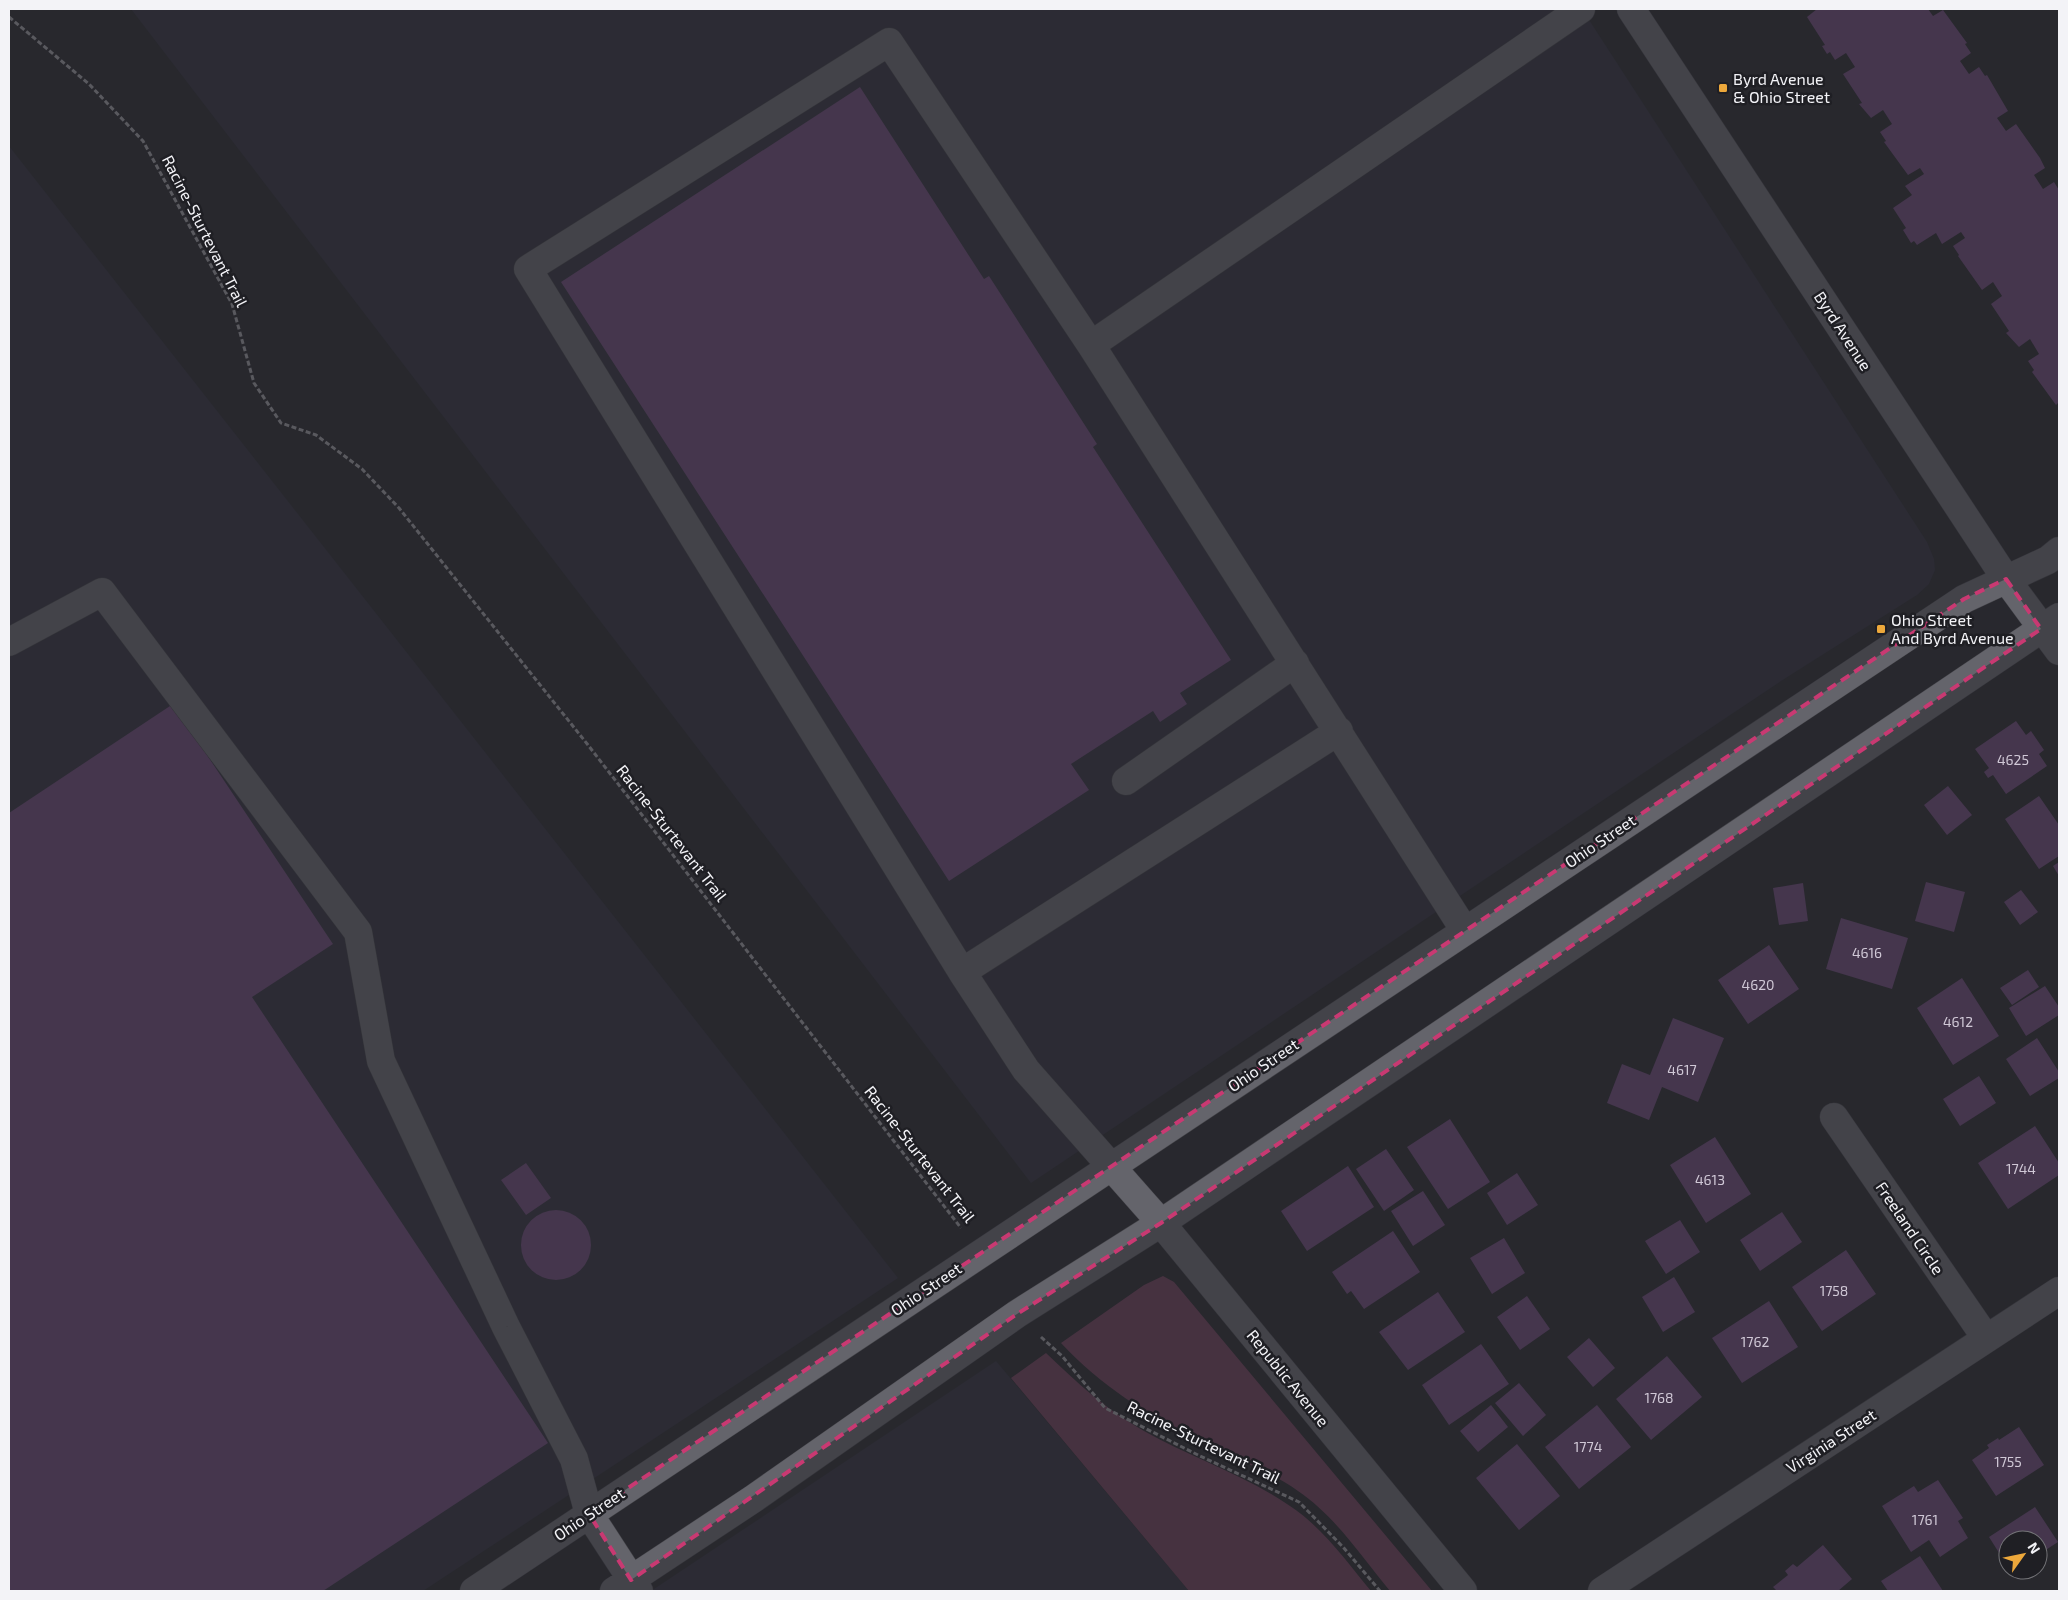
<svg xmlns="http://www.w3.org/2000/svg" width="2068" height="1600" viewBox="0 0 2068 1600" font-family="'Exo 2',sans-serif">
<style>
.built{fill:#31303c}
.green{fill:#6c3e57}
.building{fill:#684773}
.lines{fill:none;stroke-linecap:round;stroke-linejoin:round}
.minor-casing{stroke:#434348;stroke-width:29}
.path{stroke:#95959a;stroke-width:3;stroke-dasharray:5 2.5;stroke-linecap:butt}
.minor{stroke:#64646b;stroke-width:28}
.marked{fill:none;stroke:#c93972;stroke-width:4;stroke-dasharray:10 6;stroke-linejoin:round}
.poi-dot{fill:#eda83b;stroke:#1f1f24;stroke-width:2}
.labels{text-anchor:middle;stroke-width:5;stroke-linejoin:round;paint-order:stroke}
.number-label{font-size:14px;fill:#d0c8d6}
.poi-label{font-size:16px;fill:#f3f3f7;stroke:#1f1f24;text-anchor:start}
.street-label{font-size:16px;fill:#f3f3f7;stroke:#1f1f24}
</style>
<rect width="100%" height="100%" fill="#28282e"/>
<!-- built -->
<path class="built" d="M 131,9 L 1582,9 L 1927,542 L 1934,559 L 1935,570 L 1929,584 L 1917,595 L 1781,681 L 1031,1183 Z
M 9,146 L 898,1278 L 423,1591 L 9,1591 Z
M 996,1361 L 1189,1591 L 651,1591 Z"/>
<!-- green -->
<path class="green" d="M 1163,1276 L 1174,1282 L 1432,1591 L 1390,1591 C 1362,1557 1335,1516 1298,1491 C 1268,1470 1232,1458 1199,1442 C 1148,1415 1100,1385 1061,1343 L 1144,1285 Z
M 1046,1353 C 1076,1382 1108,1411 1144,1431 C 1192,1458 1245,1475 1290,1506 C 1322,1527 1347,1562 1371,1591 L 1189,1591 L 1011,1378 Z"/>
<!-- building -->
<path class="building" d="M 1817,9 L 1928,9 L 1933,16 L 1943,10 L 1967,43 L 1965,44 L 1971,53 L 1960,61 L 1969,74 L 1979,67 L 1985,76 L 1987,75 L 2008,111 L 1997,118 L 2006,131 L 2016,124 L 2040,158 L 2045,168 L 2034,175 L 2043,189 L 2054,182 L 2059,190 L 2059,402 L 2056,405 L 2032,372 L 2034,370 L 2028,361 L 2039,354 L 2030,339 L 2019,347 L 2006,333 L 2009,331 L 1991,304 L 2002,296 L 1993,282 L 1982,290 L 1958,256 L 1959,255 L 1953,246 L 1965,238 L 1961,232 L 1942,244 L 1936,233 L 1917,245 L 1914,241 L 1911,243 L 1903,230 L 1906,228 L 1893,208 L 1912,195 L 1905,186 L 1924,174 L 1920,168 L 1908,175 L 1884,142 L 1886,141 L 1880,132 L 1892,124 L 1883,110 L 1871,118 L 1859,104 L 1862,103 L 1843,74 L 1855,67 L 1846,53 L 1835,60 L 1830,52 L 1827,54 L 1822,46 L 1825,45 L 1807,17 Z
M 860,87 L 984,279 L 989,276 L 1097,444 L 1093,447 L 1231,660 L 1180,693 L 1187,704 L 1160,722 L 1153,711 L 1071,764 L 1089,790 L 949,881 L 561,282 Z
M 173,704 L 333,944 L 252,997 L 548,1443 L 323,1591 L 9,1591 L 9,813 Z
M 2016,721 L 2026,735 L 2031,731 L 2044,750 L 2039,754 L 2047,766 L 2006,794 L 1993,775 L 1988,778 L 1984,772 L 1989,768 L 1975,749 Z
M 1948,786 L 1972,815 L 1947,835 L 1924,805 Z
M 2039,796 L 2059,825 L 2059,856 L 2039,869 L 2005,819 Z
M 2059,862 L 2059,876 L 2053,866 Z
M 1926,882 L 1965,892 L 1954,932 L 1915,921 Z
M 1803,883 L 1808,921 L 1779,925 L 1773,888 Z
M 2021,890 L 2038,912 L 2020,925 L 2004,902 Z
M 1841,918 L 1908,938 L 1892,989 L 1826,969 Z
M 1769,945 L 1799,989 L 1748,1024 L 1718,980 Z
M 2028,970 L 2039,987 L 2012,1005 L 2000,988 Z
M 1962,978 L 1999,1036 L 1953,1065 L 1917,1008 Z
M 2045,986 L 2059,1007 L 2059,1015 L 2026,1036 L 2009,1008 Z
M 1673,1018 L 1724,1038 L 1698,1102 L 1662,1087 L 1649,1120 L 1607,1103 L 1622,1064 L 1650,1075 Z
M 2037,1038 L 2059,1072 L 2059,1078 L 2030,1096 L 2006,1059 Z
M 1979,1076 L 1996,1103 L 1960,1126 L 1943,1099 Z
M 1450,1119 L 1490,1182 L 1448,1209 L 1407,1147 Z
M 2035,1126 L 2059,1163 L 2059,1175 L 2008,1209 L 1978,1163 Z
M 1715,1137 L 1751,1194 L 1706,1223 L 1670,1165 Z
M 1386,1149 L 1414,1190 L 1384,1211 L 1356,1169 Z
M 526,1163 L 551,1198 L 526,1215 L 501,1180 Z
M 1348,1166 L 1374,1207 L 1307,1251 L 1281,1211 Z
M 1517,1173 L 1538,1205 L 1507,1225 L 1487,1193 Z
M 1423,1191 L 1445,1225 L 1413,1246 L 1391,1211 Z
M521 1245a35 35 0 1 1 70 0a35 35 0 1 1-70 0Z
M 1782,1212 L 1802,1242 L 1760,1271 L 1740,1240 Z
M 1680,1220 L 1700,1252 L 1666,1274 L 1645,1241 Z
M 1393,1231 L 1420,1272 L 1364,1309 L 1351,1291 L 1347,1294 L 1332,1272 Z
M 1504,1238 L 1525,1273 L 1492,1294 L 1470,1258 Z
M 1846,1250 L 1876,1294 L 1822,1331 L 1792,1287 Z
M 1674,1277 L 1695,1312 L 1663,1332 L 1642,1297 Z
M 1438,1292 L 1465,1332 L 1408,1370 L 1379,1332 Z
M 1527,1296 L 1550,1329 L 1520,1350 L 1497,1317 Z
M 1769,1301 L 1798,1347 L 1742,1383 L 1712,1338 Z
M 1589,1338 L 1615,1368 L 1593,1387 L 1567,1357 Z
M 1481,1344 L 1509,1384 L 1449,1425 L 1422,1385 Z
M 1667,1356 L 1702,1397 L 1651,1440 L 1616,1399 Z
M 1519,1383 L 1546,1415 L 1523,1436 L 1495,1403 Z
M 1491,1405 L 1508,1427 L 1478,1452 L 1460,1431 Z
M 1597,1405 L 1631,1447 L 1579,1489 L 1545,1447 Z
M 2019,1427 L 2044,1465 L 1996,1496 L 1972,1460 L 1989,1448 L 1987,1445 L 1998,1438 L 1999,1440 Z
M 1517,1444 L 1560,1496 L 1519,1530 L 1476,1478 Z
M 1938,1480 L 1963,1518 L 1958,1521 L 1968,1538 L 1940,1557 L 1929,1540 L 1911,1552 L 1882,1506 L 1914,1486 L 1918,1492 Z
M 2035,1507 L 2058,1542 L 2038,1555 L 2038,1540 L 2008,1540 L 2008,1567 L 1989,1537 Z
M 1823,1545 L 1852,1579 L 1838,1591 L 1777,1591 L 1773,1587 L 1788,1575 L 1785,1571 L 1793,1564 L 1797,1567 Z
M 1920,1556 L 1943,1591 L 1888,1591 L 1881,1581 Z"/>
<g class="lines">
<defs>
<path id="minor" d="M 1631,9 L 2006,579 L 2059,651
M 9,642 L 102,592 L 358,932 L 381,1061 L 506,1327 L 574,1459 L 589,1514 L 639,1591
M 1339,731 L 962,972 L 1026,1070 L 1161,1223 L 1463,1591
M 1126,781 L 1295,663
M 1465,931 L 1091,345 L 1581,9
M 962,972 L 528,269 L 889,42 L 1091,345
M 1834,1117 L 1986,1338
M 474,1591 L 1964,599 L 2048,560 L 2059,551
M 614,1591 L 753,1499 L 1017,1314 L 1161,1223 L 2059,617
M 1602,1591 L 2059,1291"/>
</defs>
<!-- minor casing -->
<use href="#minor" class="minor-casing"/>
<!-- path -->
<path class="path" d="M 9,17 L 89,84 L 143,141 L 232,304 L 254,383 L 281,423 L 316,435 L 362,469 L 399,508 L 588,745 L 961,1228
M 1041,1337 L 1062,1356 L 1105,1408 L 1200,1456 L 1299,1502 L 1343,1547 L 1380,1591"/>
<!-- minor -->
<use href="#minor" class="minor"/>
</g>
<!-- marked area -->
<path d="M0 0H2068V1600H0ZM 2006,579 L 2041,629 L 1161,1223 L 1017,1314 L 631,1580 L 589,1514 L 1964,599 Z" fill="#28282e" fill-opacity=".55" fill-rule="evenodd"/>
<path class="marked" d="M 2006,579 L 2041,629 L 1161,1223 L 1017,1314 L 631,1580 L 589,1514 L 1964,599 Z"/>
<!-- markers -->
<g class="poi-dot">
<rect x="1718" y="83" width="10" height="10" rx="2.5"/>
<rect x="1876" y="624" width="10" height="10" rx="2.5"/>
</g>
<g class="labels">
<!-- number labels -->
<g class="number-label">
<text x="2013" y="765">4625</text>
<text x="1867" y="958">4616</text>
<text x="1758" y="990">4620</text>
<text x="1958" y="1027">4612</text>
<text x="1682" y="1075">4617</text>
<text x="2021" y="1174">1744</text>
<text x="1710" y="1185">4613</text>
<text x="1834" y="1296">1758</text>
<text x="1755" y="1347">1762</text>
<text x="1659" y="1403">1768</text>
<text x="1588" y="1452">1774</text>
<text x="2008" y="1467">1755</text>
<text x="1925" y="1525">1761</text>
</g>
<!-- poi labels -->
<g class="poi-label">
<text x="1733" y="85">Byrd Avenue<tspan x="1733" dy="18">&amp; Ohio Street</tspan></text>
<text x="1891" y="626">Ohio Street<tspan x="1891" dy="18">And Byrd Avenue</tspan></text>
</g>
<!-- street labels -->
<g class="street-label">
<text transform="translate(205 231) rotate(63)" y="6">Racine-Sturtevant Trail</text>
<text transform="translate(1843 331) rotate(57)" y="6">Byrd Avenue</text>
<text transform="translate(672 833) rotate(52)" y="6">Racine-Sturtevant Trail</text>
<text transform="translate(1600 841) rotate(-34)" y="6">Ohio Street</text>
<text transform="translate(1263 1065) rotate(-34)" y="6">Ohio Street</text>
<text transform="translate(920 1154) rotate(52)" y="6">Racine-Sturtevant Trail</text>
<text transform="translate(1910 1228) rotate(56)" y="6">Freeland Circle</text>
<text transform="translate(926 1289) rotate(-34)" y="6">Ohio Street</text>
<text transform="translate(1288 1378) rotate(51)" y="6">Republic Avenue</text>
<text transform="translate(1831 1441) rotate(-33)" y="6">Virginia Street</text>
<text transform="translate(1204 1442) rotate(26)" y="6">Racine-Sturtevant Trail</text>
<text transform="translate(589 1514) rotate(-34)" y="6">Ohio Street</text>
</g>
</g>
<!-- border -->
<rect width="2068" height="1600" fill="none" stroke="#f3f3f7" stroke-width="20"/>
<!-- north arrow -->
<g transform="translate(2023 1555) rotate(57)"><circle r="24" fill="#1f1f24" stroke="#747478"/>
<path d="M0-4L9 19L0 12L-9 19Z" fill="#eda83b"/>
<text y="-8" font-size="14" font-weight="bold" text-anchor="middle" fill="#f3f3f7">N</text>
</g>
</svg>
